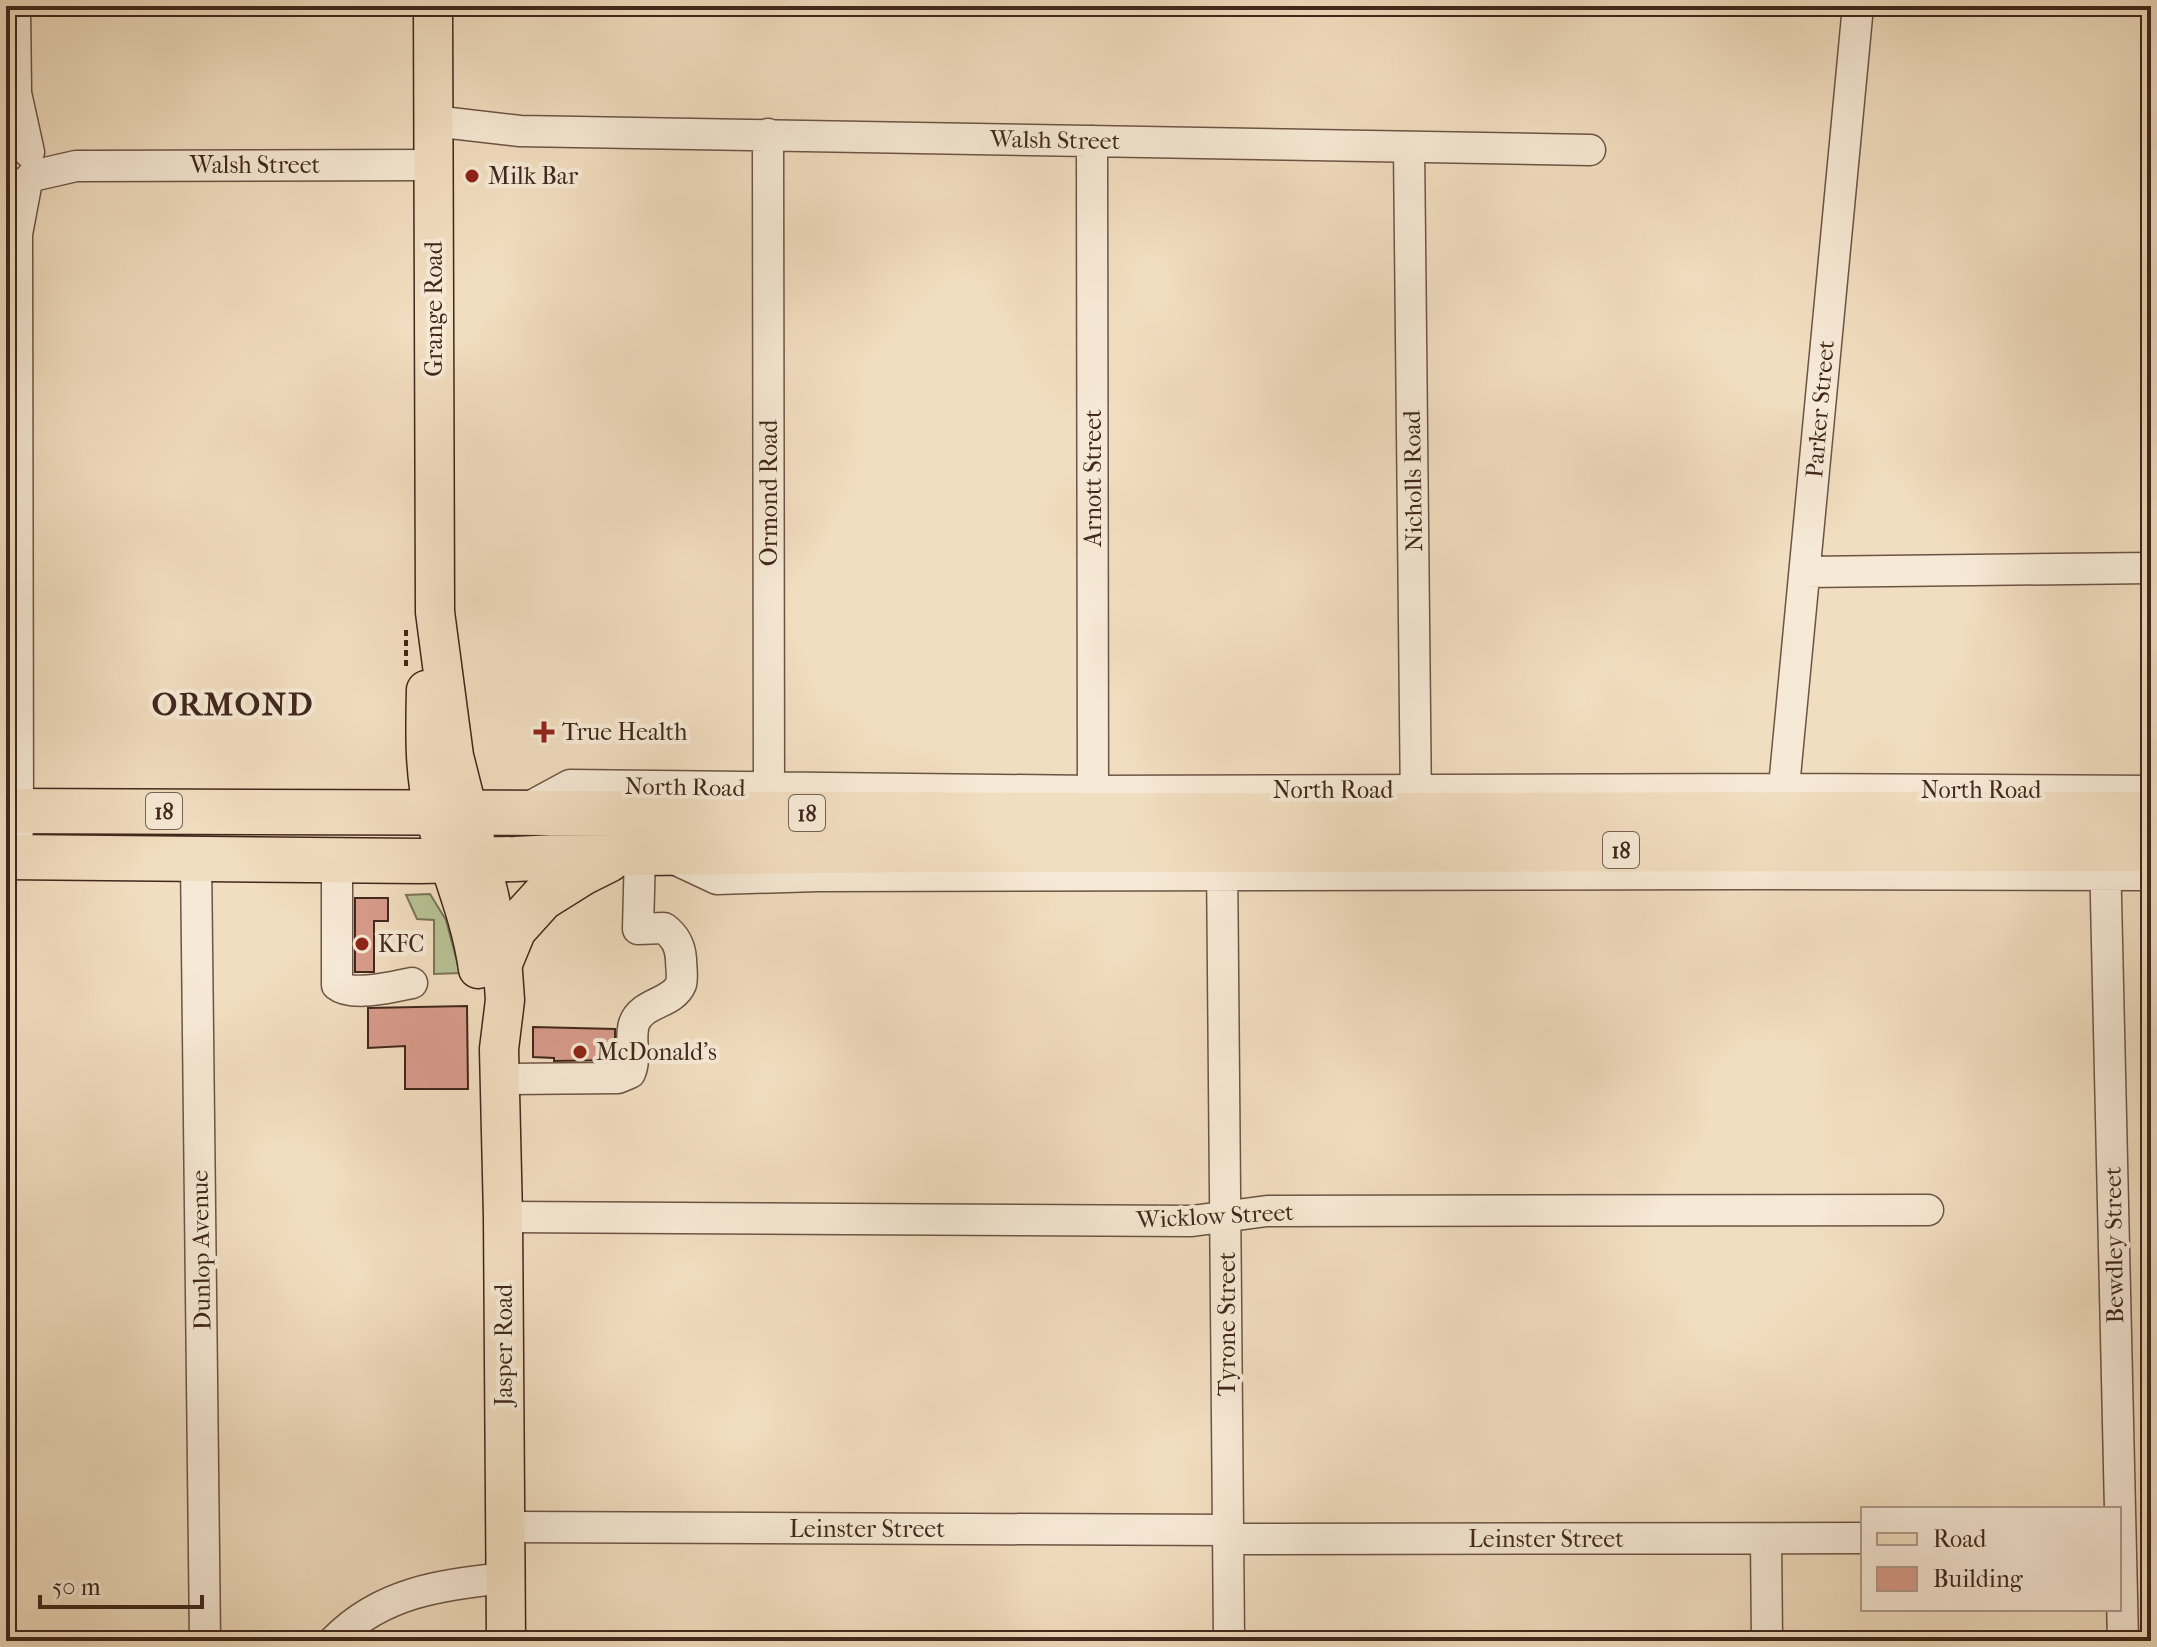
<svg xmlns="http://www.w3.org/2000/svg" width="2157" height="1647" viewBox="0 0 2157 1647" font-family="'IM FELL French Canon',serif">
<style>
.green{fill:#b7c295;stroke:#7c7458;stroke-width:2}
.building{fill:#d89b8b;stroke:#41271c;stroke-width:2}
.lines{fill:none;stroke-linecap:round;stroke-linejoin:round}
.minor-casing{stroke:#6d5445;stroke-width:33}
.major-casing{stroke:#41271c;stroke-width:41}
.highway-casing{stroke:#41271c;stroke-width:47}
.path{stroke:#41271c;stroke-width:4;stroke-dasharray:6 4;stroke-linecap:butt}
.minor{stroke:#f6e9d5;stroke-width:30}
.major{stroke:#f1ddbf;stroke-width:38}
.highway{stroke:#f1ddbf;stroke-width:44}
.poi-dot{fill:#8f2418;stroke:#f6e9d5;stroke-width:3}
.labels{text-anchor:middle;stroke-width:8;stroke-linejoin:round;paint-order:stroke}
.shield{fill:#f6e9d5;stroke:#776154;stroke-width:2}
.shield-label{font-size:22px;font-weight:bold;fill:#41271c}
.street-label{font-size:24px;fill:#41271c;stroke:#f6e9d5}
.poi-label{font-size:24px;fill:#41271c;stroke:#f6e9d5;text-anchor:start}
.district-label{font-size:32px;font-weight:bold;letter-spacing:2px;fill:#41271c;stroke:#f6e9d5}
</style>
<rect width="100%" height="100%" fill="#f1ddbf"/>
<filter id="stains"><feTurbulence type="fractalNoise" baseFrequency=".0025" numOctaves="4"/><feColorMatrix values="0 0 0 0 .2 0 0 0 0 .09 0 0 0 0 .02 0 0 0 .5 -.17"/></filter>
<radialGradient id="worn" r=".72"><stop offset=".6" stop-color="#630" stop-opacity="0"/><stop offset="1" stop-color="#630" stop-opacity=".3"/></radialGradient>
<!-- green -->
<path class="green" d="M 430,894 L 446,920 L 460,973 L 434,974 L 434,920 L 417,919 L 406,895 Z"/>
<!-- building -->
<path class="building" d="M 355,898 L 388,898 L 388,921 L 374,921 L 374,972 L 355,972 Z
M 467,1006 L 468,1089 L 405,1089 L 405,1046 L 368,1048 L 368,1008 Z
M 533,1027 L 615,1029 L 615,1060 L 554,1061 L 554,1058 L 533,1057 Z"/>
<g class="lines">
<defs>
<path id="minor" d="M 15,6 L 16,93 L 29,152
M 433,121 L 520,131 L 1590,150
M 768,134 L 769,808
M 1092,141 L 1093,811
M 1409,147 L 1416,809
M 32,176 L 76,166 L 433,165
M 1805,572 L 2151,568
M 1782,808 L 1858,6
M 522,811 L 570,785 L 1093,791 L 1784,789 L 2151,791
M 18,831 L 17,234 L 27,181
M 2105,855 L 2123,1641
M 670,857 L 717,879 L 818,876 L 1733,874 L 2151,875
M 1222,857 L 1229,1641
M 196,860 L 205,1641
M 337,860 L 337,985 C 352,997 393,987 412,983
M 501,1079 L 618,1078 L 630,1073 C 637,1057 629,1040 634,1024 C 641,1002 673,1004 681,984 C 683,977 681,967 681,959 C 680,945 675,936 664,928 L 638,929 L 640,853
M 503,1217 L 1192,1221 L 1267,1211 L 1928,1210
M 505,1527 L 1229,1530
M 1229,1539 L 1863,1538
M 1766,1539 L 1767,1641
M 334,1641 C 380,1593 442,1584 506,1578"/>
<path id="major" d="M 433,6 L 435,612 L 454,756 L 489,895 L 502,958 L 505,1000 L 499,1049 L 503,1217 L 506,1641
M 426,690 C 425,732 424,773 434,814 C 448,866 471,916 478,969"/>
<path id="highway" d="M 6,811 C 369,811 732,815 1095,815 C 1447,816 1799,813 2151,814
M 6,857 L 420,861 L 515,859 L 640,853 L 924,850 L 2151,849
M 502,958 L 514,929 L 542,898 L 582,873 L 608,860"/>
</defs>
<!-- minor casing -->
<use href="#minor" class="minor-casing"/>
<!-- major casing -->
<use href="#major" class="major-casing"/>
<!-- highway casing -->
<use href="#highway" class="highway-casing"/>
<!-- path -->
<path class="path" d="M 406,630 L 406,670"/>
<!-- minor -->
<use href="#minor" class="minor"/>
<!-- major -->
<use href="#major" class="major"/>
<!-- highway -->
<use href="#highway" class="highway"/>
</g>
<!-- markers -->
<g class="poi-dot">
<circle cx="472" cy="176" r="8"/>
<path d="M540 720h8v8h8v8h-8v8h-8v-8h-8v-8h8z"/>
<circle cx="362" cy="944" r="8"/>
<circle cx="580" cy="1052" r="8"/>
</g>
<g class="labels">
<!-- shield labels -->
<g class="shield">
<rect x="146" y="793" width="36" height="36" rx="6"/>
<rect x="789" y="795" width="36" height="36" rx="6"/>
<rect x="1603" y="832" width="36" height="36" rx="6"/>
</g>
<g class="shield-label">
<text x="164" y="819">18</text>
<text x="807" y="821">18</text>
<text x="1621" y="858">18</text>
</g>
<!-- street labels -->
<g class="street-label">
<text transform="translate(1055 140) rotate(1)" y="8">Walsh Street</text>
<text x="255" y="173">Walsh Street</text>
<text transform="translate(434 309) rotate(-90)" y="8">Grange Road</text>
<text transform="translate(1820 409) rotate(-85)" y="8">Parker Street</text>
<text transform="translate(1093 478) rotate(-90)" y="8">Arnott Street</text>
<text transform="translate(1413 481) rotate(-91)" y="8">Nicholls Road</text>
<text transform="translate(769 493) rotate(-90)" y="8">Ormond Road</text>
<text transform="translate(685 787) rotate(1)" y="8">North Road</text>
<text x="1333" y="798">North Road</text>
<text x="1981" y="798">North Road</text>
<text transform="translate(1215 1216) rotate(-3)" y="8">Wicklow Street</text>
<text transform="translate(2114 1245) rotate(-91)" y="8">Bewdley Street</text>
<text transform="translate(201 1250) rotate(-91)" y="8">Dunlop Avenue</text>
<text transform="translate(1227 1324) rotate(-90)" y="8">Tyrone Street</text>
<text transform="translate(504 1345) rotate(-90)" y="8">Jasper Road</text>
<text x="867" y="1537">Leinster Street</text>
<text x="1546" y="1547">Leinster Street</text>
</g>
<!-- poi labels -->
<g class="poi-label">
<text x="488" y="184">Milk Bar</text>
<text x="562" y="740">True Health</text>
<text x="378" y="952">KFC</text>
<text x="596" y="1060">McDonald's</text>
</g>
<!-- district labels -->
<g class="district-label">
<text x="233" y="715">ORMOND</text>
</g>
</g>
<!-- margin -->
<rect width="2157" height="1647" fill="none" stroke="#f1ddbf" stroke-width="32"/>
<rect x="8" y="8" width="2141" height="1631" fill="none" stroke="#41271c" stroke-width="4"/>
<rect x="16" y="16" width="2125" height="1615" fill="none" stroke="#41271c" stroke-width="2"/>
<!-- legend -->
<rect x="1861" y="1507" width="260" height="104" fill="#f6e9d5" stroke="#ae9b8b" stroke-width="2"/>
<rect x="1877" y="1533" width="40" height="12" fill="#f1ddbf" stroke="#ae9b8b" stroke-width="2"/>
<text x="1933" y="1547" font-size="24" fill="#41271c">Road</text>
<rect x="1877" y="1567" width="40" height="24" fill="#d89b8b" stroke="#ae9b8b" stroke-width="2"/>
<text x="1933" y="1587" font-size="24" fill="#41271c">Building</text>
<!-- scale -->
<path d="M40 1595v12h162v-12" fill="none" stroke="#41271c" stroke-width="4"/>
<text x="52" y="1595" font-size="24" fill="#41271c" stroke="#f6e9d5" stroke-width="6" paint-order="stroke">50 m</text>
<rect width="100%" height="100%" filter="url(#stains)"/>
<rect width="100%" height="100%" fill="url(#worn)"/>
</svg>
